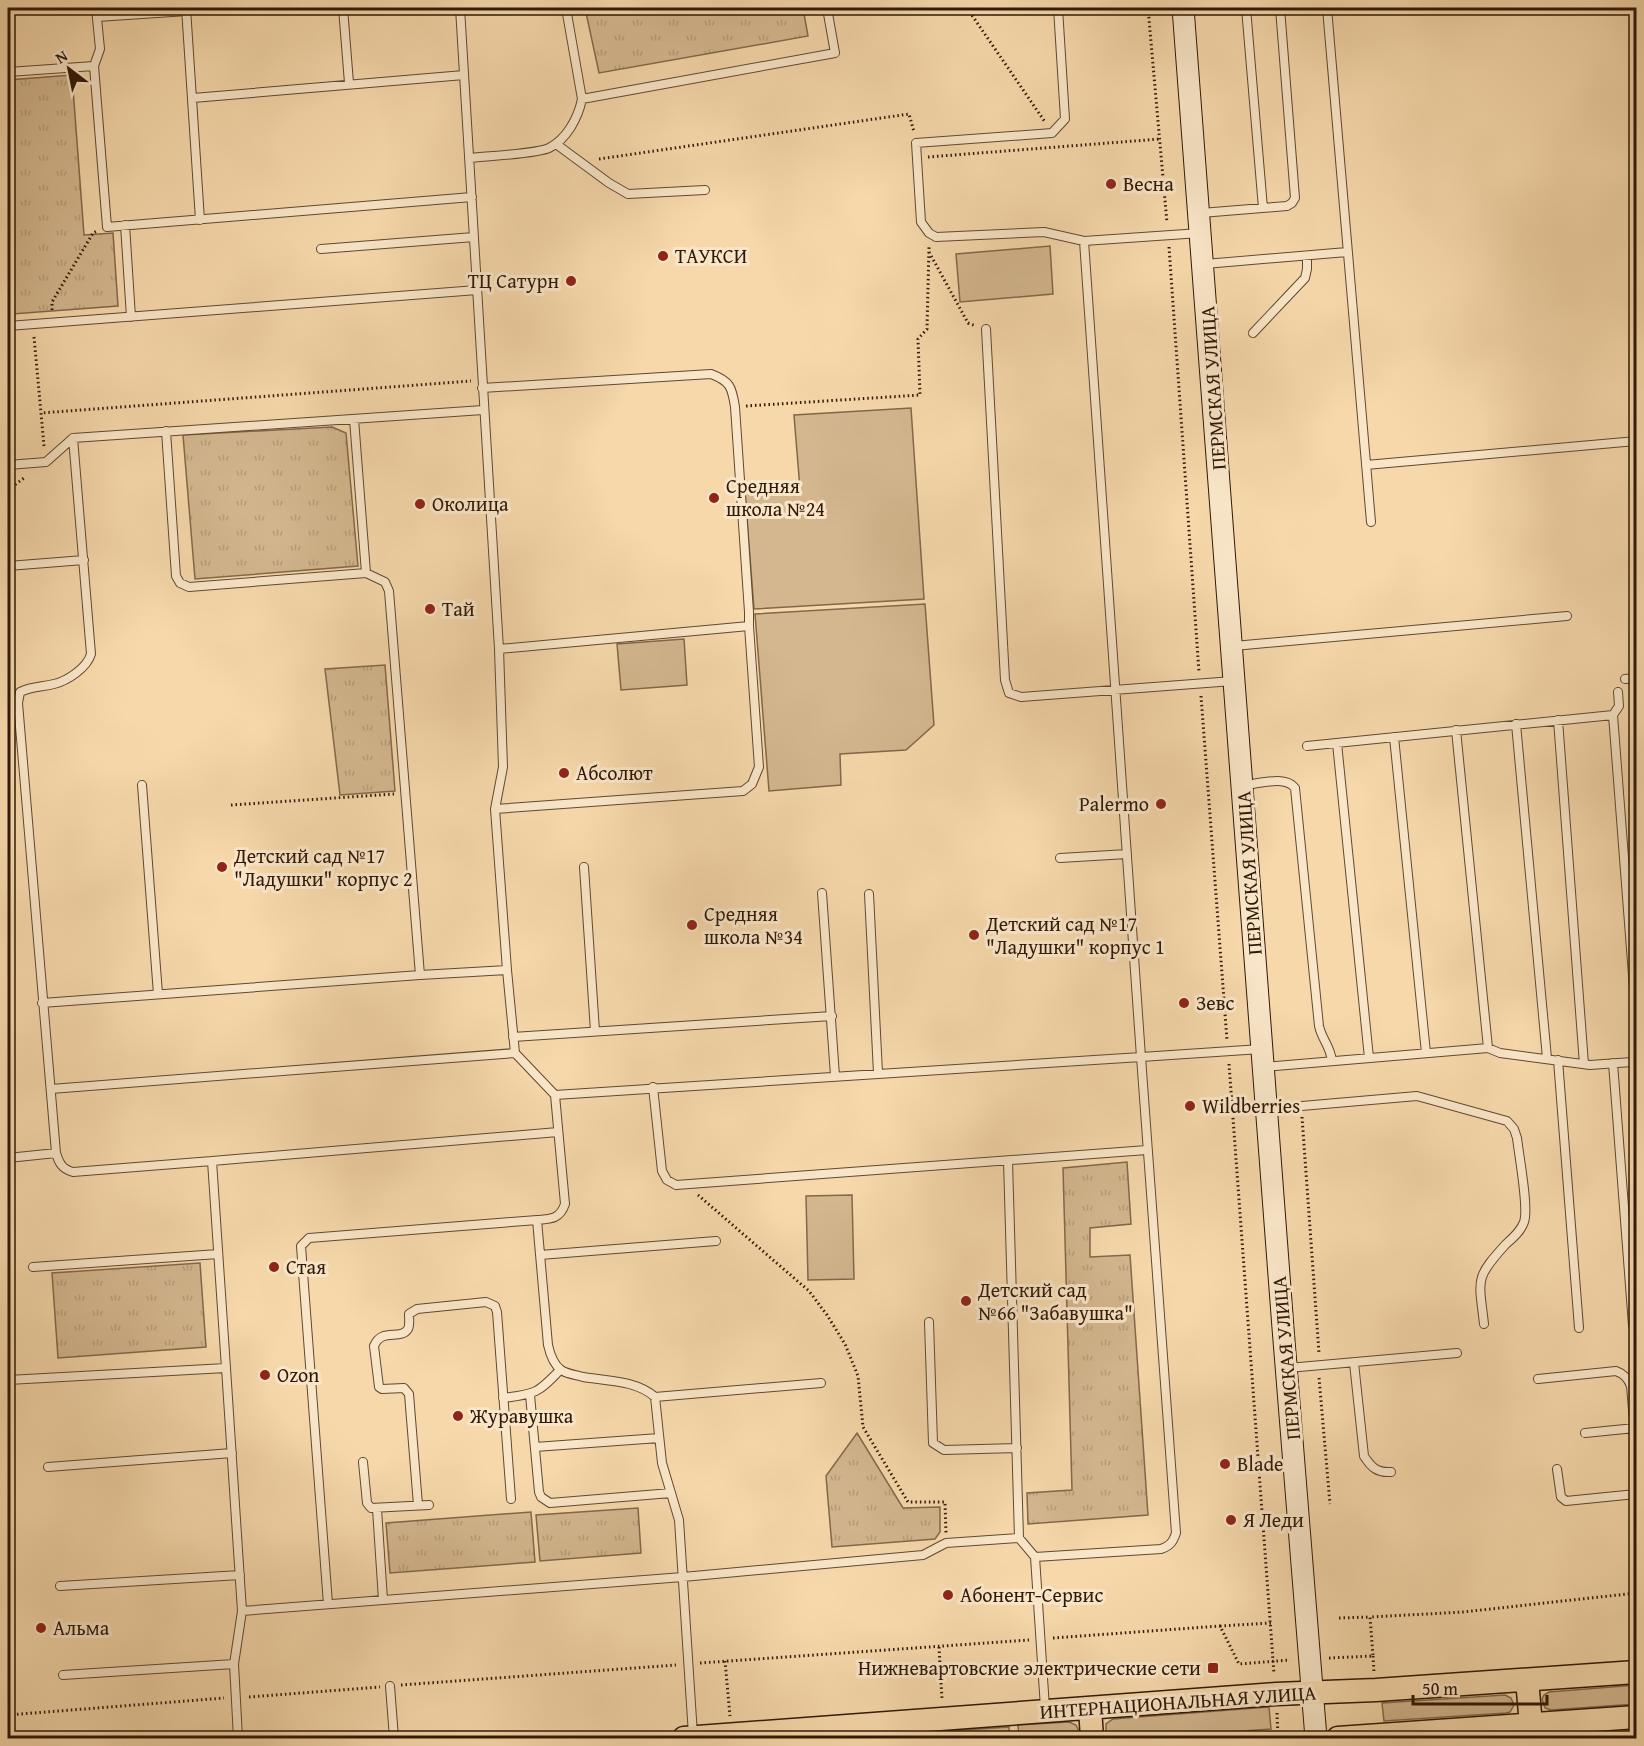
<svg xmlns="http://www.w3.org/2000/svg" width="1644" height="1746" viewBox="0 0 1644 1746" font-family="'Gentium Book Plus',serif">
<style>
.green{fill:#d4b78f;stroke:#82684b;stroke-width:1.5}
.park{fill:url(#park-tufts);stroke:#82684b;stroke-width:1.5}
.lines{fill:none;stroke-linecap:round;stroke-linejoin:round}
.lane-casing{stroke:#614830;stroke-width:10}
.secondary-casing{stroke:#2f1807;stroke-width:23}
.primary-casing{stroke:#2f1807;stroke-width:25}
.path{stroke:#2f1807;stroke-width:3;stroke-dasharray:1.5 3;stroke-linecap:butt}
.lane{stroke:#f9e6c8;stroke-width:8}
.secondary{stroke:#f9e6c8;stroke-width:21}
.primary{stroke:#f6d8ab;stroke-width:22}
.poi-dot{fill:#8f2418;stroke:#f9e6c8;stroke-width:2}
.labels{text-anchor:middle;stroke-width:6;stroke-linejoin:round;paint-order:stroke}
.poi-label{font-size:20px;fill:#2f1807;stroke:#f9e6c8;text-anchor:start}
.street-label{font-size:20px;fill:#2f1807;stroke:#f9e6c8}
</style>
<defs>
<pattern id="park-tufts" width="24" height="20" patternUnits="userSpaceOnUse" patternTransform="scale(1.5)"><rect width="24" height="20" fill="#d4b78f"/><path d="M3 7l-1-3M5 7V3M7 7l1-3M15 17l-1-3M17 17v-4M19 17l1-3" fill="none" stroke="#b69d7a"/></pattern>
</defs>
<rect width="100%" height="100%" fill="#f6d8ab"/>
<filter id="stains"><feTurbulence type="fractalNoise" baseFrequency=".00333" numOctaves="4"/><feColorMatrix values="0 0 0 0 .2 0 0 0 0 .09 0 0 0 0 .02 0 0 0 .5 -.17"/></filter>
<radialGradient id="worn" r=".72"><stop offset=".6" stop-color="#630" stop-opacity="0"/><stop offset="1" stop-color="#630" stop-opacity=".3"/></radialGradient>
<!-- green -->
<path class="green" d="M 1050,246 L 1053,294 L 960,302 L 956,254 Z
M 911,408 L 924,599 L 754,609 L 745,493 L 800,489 L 794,415 Z
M 925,604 L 934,725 L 906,750 L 840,754 L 841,785 L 769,791 L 755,614 Z
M 684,639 L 687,685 L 621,690 L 617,644 Z
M 852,1195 L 854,1279 L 808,1280 L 806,1196 Z
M 1636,1685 L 1636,1704 L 1551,1710 L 1545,1708 L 1542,1699 L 1544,1695 L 1549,1692 Z
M 1505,1695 L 1511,1698 L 1514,1705 L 1510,1712 L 1506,1713 L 1384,1721 L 1382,1703 Z
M 1269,1707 L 1271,1729 L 1147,1738 L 1109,1738 L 1106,1734 L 1106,1724 L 1113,1719 Z
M 1069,1722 L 1076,1725 L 1079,1731 L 1077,1738 L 1019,1738 L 1018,1725 Z
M 1009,1727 L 1009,1738 L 844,1738 Z"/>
<!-- park -->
<path class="park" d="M 585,8 L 803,8 L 808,36 L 599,73 Z
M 72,75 L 84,235 L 113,233 L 118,306 L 12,314 L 8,254 L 8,80 Z
M 332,427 L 346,433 L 358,566 L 195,579 L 183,435 Z
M 385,665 L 395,791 L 340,795 L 325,669 Z
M 1127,1162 L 1131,1224 L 1090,1228 L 1090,1257 L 1130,1255 L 1148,1515 L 1028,1524 L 1027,1493 L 1072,1490 L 1063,1168 Z
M 200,1263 L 206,1347 L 58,1358 L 52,1273 Z
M 857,1433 L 903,1508 L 940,1507 L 940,1532 L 935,1539 L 832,1547 L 826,1476 Z
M 638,1508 L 641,1553 L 540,1561 L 536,1515 Z
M 531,1512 L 535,1562 L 390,1573 L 386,1523 Z"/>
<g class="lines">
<defs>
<path id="lane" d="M 96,8 L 100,49 L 94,66 L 107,227 L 472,197
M 186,8 L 200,220
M 343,8 L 349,83
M 460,8 L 499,649 L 503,767 L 495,809 L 507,970 L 515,1053 L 555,1095 L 565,1204 C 560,1219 551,1219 537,1220 L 548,1345 C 550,1354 553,1364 561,1370 C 567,1374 576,1375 583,1377 C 607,1381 636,1380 655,1397 L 662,1463 L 679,1520 L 693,1735
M 566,8 L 582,99
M 1246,8 L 1263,208
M 1327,8 L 1371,522
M 97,17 L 187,11
M 8,72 L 94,66
M 193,98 L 464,75
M 556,144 L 609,183 L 628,194 L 705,190
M 470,158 C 486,156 537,154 549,148 C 567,139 578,118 582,99 L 835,53 L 827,8
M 1201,213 L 1287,206 L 1292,203 L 1295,198 L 1280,8
M 125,225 L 131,317
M 1084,241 L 1200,233
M 321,249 L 474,237
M 1205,264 L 1347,252
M 8,326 L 477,290
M 986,329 L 1005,680 L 1009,693 L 1021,697 L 1233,681
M 1253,333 L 1305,278 L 1307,269 L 1307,256
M 482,388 L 711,374 C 730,381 732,387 735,407 L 749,612 L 749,626 L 499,649
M 166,431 L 176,576 L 180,583 L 189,587 L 366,573 L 354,419
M 8,465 L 46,462 L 73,438
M 1366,465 L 1636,441
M 8,566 L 84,560
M 1234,646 L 1567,616
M 1625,679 L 1636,678
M 1613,715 L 1636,1014
M 1558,720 L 1584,1064
M 1516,724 L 1547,1058
M 1456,730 L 1488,1048
M 1394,737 L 1426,1053
M 1337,743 L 1369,1058
M 1307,746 L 1613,715 L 1619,706 L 1618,692
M 142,785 L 158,994
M 1244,785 C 1259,784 1285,775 1295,788 L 1319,1026 C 1322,1040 1330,1045 1332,1061
M 495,809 L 743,791 L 752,784 L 759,767 L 749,626
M 1060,858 L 1127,854
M 584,867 L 595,1031
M 822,893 L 835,1076
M 869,894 L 878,1073
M 420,975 L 507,970
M 42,1003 L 420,975 L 389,591 L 385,582 L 366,573
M 513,1037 L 832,1016
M 1558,1060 L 1579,1328
M 1613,1063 L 1633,1325
M 1265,1067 L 1488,1048 L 1500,1053 L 1590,1065 L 1632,1062 L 1636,1060
M 653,1087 L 662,1171 L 667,1180 L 676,1185 L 1147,1150
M 51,1089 L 515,1053
M 555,1095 L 1141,1057 L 1084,241 L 1044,232 L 936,237 L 929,233 L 921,222 L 916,143 L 1052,133 L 1065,119 L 1058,8
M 1268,1109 L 1417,1096 L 1507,1121 L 1514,1129 L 1517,1138 C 1519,1156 1529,1208 1524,1222 C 1521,1231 1513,1238 1506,1244 C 1474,1279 1479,1279 1484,1324
M 56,1153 C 59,1163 62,1169 73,1172 L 212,1161
M 8,1158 L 56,1153 L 18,703 L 20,692 C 32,686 42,687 54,684 C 67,681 87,668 91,654 L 73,438 L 483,410
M 1008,1161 L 1019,1538
M 540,1255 L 716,1241
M 33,1267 L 218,1254
M 929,1322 L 933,1443 L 944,1450 L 1017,1448
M 1354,1363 L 1364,1456 C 1371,1467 1377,1473 1391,1472
M 226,1368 L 212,1161 L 558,1132
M 1288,1368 L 1457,1353
M 1538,1379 L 1616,1371 C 1624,1374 1628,1378 1631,1386 L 1636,1444
M 8,1380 L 226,1368 L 242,1611 L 234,1664 L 238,1738
M 530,1395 L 539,1492 L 541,1497 L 550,1503 L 671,1493
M 655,1397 L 821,1383
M 503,1398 C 536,1394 538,1393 560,1370
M 1585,1433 L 1635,1428
M 535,1447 L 659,1438
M 363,1462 L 367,1503 L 371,1508 L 429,1505
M 48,1467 L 232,1453
M 1557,1469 L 1561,1497 L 1566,1501 L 1636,1494
M 418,1505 L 409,1394 L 404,1388 L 382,1389 L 379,1387 L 374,1346 C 382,1327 400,1341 408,1329 C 410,1325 409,1319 409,1314 L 417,1309 L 486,1302 L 495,1306 L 497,1312 L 511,1499
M 377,1509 L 383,1600
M 1035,1557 L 1161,1549 C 1170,1546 1173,1542 1176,1533 L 1141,1057 L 1261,1049
M 60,1586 L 240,1575
M 328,1604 L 301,1246 L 309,1238 L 537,1220
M 242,1611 L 683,1577 L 923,1555 L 946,1543 L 1019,1538 L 1035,1557 L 1045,1708
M 63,1675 L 234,1664
M 390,1686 L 394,1738"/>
<path id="secondary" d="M 1183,8 L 1283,1328 L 1316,1738"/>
<path id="primary" d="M 1527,1680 L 1531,1725
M 1090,1708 L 1092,1738
M 684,1738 L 1276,1694 L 1376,1690 L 1636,1672
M 1338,1738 L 1636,1717"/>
</defs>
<!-- lane casing -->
<use href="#lane" class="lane-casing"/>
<!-- secondary casing -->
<use href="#secondary" class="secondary-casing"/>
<!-- primary casing -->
<use href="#primary" class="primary-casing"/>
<!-- path -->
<path class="path" d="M 967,8 L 1045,122
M 1148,8 L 1167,223
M 928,157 L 1160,139
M 599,159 L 909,114 L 914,132
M 1169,247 L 1199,672
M 929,252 L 968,323 L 976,326
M 52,310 L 52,302 L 93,233 L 97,231
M 34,337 L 41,413
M 746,406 L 920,395 L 918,339 L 927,329 L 929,247
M 44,446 L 41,413 L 471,381
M 8,490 L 24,478
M 1201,696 L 1227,1040
M 231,805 L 394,794
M 1229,1064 L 1274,1674
M 1302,1117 L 1319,1353
M 698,1195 L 809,1291 L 827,1315 L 845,1344 L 858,1376 L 863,1427 L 908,1502 L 945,1502 L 946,1533
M 1319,1378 L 1330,1504
M 1339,1618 L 1370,1617
M 1220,1626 L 1271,1623
M 1053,1638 L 1220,1626 L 1239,1664 L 1290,1660
M 939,1647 L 942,1699
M 1373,1656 L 1374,1672
M 1329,1658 L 1373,1656 L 1370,1617 L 1463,1612 L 1636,1593
M 725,1661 L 730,1716
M 700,1663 L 1029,1640
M 401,1685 L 676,1665
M 8,1697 L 10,1738
M 249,1697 L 380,1687
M 1277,1713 L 1278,1738
M 8,1715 L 224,1698"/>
<!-- lane -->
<use href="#lane" class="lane"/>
<!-- secondary -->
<use href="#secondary" class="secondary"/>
<!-- primary -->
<use href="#primary" class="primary"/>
</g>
<!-- markers -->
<g class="poi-dot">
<circle cx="1111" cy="184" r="6"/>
<circle cx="663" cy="256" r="6"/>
<circle cx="571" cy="281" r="6"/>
<circle cx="714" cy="498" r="6"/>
<circle cx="420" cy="504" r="6"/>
<circle cx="430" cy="609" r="6"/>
<circle cx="564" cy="773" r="6"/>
<circle cx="1161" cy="804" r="6"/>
<circle cx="222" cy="867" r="6"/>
<circle cx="692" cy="925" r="6"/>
<circle cx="974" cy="935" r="6"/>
<circle cx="1184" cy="1003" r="6"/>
<circle cx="1190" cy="1106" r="6"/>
<circle cx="274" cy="1267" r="6"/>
<circle cx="966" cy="1301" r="6"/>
<circle cx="265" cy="1375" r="6"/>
<circle cx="458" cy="1416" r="6"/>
<circle cx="1225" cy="1464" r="6"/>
<circle cx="1231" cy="1520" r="6"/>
<circle cx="948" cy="1595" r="6"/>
<circle cx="41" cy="1628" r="6"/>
<rect x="1207" y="1662" width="12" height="12" rx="3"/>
</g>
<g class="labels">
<!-- poi labels -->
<g class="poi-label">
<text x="1123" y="191">Весна</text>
<text x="675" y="263">ТАУКСИ</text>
<text x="559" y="288" text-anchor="end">ТЦ Сатурн</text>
<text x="726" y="493">Средняя<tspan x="726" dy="23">школа №24</tspan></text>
<text x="432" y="511">Околица</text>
<text x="442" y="616">Тай</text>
<text x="576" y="780">Абсолют</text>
<text x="1149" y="811" text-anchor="end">Palermo</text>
<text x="234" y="863">Детский сад №17<tspan x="234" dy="23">"Ладушки" корпус 2</tspan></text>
<text x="704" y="921">Средняя<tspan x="704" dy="23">школа №34</tspan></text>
<text x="986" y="931">Детский сад №17<tspan x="986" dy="23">"Ладушки" корпус 1</tspan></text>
<text x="1196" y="1010">Зевс</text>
<text x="1202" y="1113">Wildberries</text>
<text x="286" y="1274">Стая</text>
<text x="978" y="1297">Детский сад<tspan x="978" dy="23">№66 "Забавушка"</tspan></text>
<text x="277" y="1382">Ozon</text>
<text x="470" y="1423">Журавушка</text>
<text x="1237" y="1471">Blade</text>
<text x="1243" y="1527">Я Леди</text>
<text x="960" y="1602">Абонент-Сервис</text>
<text x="53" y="1635">Альма</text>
<text x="1201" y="1675" text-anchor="end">Нижневартовские электрические сети</text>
</g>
<!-- street labels -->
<g class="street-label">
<text transform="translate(1213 388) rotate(-94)" y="7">ПЕРМСКАЯ УЛИЦА</text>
<text transform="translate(1249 873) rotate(-94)" y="7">ПЕРМСКАЯ УЛИЦА</text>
<text transform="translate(1286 1358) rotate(-95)" y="7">ПЕРМСКАЯ УЛИЦА</text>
<text transform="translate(1178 1702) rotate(-4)" y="7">ИНТЕРНАЦИОНАЛЬНАЯ УЛИЦА</text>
</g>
</g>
<!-- margin -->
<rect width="1644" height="1746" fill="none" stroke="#f6d8ab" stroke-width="30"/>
<rect x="9" y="9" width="1626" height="1728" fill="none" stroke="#2f1807" stroke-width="3"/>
<rect x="15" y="15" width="1614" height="1716" fill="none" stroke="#2f1807" stroke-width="1.5"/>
<!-- north arrow -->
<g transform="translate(69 69) rotate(328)" stroke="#f9e6c8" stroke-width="4.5" paint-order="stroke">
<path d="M0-4.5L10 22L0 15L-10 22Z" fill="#2f1807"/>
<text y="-9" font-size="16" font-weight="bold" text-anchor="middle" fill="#2f1807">N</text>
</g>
<!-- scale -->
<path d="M1413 1695v9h134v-9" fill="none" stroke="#2f1807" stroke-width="3"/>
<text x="1422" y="1695" font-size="18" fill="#2f1807" stroke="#f9e6c8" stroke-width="4.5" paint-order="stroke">50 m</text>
<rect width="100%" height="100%" filter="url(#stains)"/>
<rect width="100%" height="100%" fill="url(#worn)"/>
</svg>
